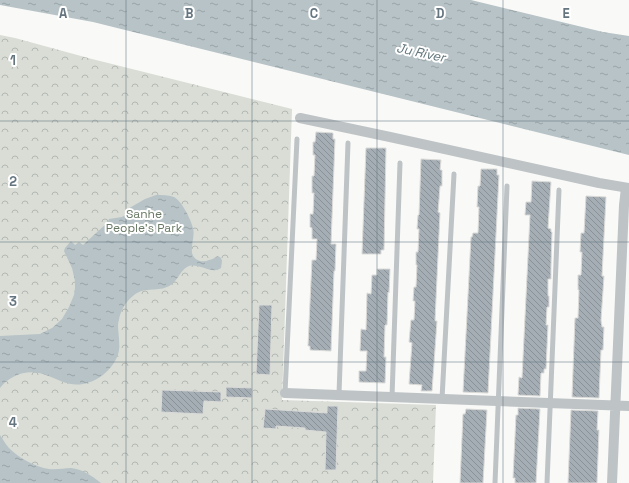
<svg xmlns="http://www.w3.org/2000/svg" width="629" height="483" viewBox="0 0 629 483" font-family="'Space Grotesk',sans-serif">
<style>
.park{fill:url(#park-crowns)}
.water{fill:url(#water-ripples)}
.building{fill:url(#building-back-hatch);stroke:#dbdbd9}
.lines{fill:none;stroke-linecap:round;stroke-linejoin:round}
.lane{stroke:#bec3c6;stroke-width:5}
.street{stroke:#bec3c6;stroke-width:10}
.grid{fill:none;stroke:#657580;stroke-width:1;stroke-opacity:0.55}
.labels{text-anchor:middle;stroke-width:4;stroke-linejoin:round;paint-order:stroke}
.park-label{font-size:12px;fill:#687864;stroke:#fff}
.water-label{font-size:13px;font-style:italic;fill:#60747a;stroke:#fff}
.grid-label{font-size:13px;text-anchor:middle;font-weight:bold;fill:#657580;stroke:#fff;stroke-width:4;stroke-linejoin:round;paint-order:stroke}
</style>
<defs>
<pattern id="park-crowns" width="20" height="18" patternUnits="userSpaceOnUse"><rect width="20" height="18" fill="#d9ddd6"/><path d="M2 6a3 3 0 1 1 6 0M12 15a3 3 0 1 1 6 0" fill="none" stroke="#b4b8b3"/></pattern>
<pattern id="water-ripples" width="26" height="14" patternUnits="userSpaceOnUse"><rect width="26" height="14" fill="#b7c3c7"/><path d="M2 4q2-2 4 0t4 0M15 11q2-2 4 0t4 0" fill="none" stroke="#98a3a7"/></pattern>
<pattern id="building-back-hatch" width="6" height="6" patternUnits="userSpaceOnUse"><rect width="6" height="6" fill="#a5aeb4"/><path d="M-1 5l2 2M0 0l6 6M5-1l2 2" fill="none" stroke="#8a9298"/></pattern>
</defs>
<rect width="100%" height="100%" fill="#f9f9f7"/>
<!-- park -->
<path class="park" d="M 0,35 L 15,38 L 92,59 L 292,109 L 282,400 L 436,405 L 433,483 L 0,483 Z"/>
<!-- water -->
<path class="water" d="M 0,0 L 471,0 L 603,32 L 629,36 L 629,155 L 93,22 L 0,5 Z
M 156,195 C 162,195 168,195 174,197 C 182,201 191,220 193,228 C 195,236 191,245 192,253 C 194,261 203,263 209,260 C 212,260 215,257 218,256 L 221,258 L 222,261 L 221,268 C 212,275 200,263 189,266 C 180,269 177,284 167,287 C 156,292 144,286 133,296 C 124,303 119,314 118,325 C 118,333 120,341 119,350 C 117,364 103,378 90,382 C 71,389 61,380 43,374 C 27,369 10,375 0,388 L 0,336 L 40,334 L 52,328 L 62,319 L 69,307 L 74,295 L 75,288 L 75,281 L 72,268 L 64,251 L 65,248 L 71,241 L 75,245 L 79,242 L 83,245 L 107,223 L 109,219 L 122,217 L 125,215 L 126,210 L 145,199 Z
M 0,435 C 3,439 5,444 9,448 C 19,458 35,467 49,469 C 57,470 64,468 71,468 C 82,469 92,476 101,483 L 0,483 Z"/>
<!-- building -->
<path class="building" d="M 316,132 L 333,133 L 333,139 L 335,139 L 331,244 L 336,244 L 335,271 L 334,271 L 331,351 L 310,350 L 310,346 L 308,346 L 311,281 L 312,260 L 316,260 L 317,239 L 312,239 L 312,228 L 310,227 L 310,214 L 313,214 L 314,193 L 312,193 L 312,176 L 314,176 L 315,155 L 313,155 L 313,142 L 315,142 Z
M 366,148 L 386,148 L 384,250 L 381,250 L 381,254 L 362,254 Z
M 421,159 L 441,160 L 440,170 L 442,170 L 442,186 L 440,186 L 439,200 L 438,212 L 440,213 L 435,321 L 437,321 L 432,391 L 421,391 L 422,385 L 409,384 L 412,343 L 409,342 L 411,320 L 414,320 L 415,301 L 413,301 L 414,287 L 416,287 L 417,265 L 416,265 L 416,252 L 418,252 L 419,229 L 417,229 L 418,215 L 419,215 Z
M 481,169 L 497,169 L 497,175 L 499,175 L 488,393 L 463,392 L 471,237 L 472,237 L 473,233 L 478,233 L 479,207 L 477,207 L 478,186 L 480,186 Z
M 532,181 L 551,182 L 548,228 L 551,229 L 551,232 L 552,232 L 551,267 L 551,279 L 548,279 L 548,296 L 549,296 L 549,307 L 547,307 L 546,325 L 548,325 L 546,369 L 544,369 L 544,373 L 541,373 L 540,396 L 518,395 L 519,377 L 522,378 L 530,215 L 525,215 L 526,202 L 531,202 Z
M 586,196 L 606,197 L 602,276 L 604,276 L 601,320 L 602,327 L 604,327 L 603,350 L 601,350 L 599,398 L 572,397 L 575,318 L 578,318 L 579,290 L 578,290 L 578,275 L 581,275 L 582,252 L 580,252 L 581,233 L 584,233 Z
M 377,269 L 390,269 L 389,293 L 388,292 L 387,325 L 385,325 L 384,357 L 386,357 L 385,383 L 359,382 L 359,371 L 366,371 L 367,351 L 360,351 L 361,329 L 366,330 L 367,293 L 371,294 L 372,275 L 377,275 Z
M 259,305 L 272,305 L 270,375 L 256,374 Z
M 226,387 L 252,388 L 252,398 L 226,397 Z
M 162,390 L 221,392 L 221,402 L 204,401 L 203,414 L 161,412 Z
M 327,406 L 338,406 L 336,470 L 325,470 L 326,432 L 305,430 L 305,428 L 276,426 L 276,429 L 263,428 L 265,409 L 327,413 Z
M 518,408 L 540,409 L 536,483 L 515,483 L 515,478 L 513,478 L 516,415 L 518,415 Z
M 466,409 L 487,410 L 483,483 L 460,483 L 463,414 L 465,414 Z
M 571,410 L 598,411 L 597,430 L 599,430 L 597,483 L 568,483 Z"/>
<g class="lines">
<!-- lane -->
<path class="lane" d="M 285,393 L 297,139
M 339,394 L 348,143
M 392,397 L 400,163
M 442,399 L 454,174
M 495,483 L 507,186
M 547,483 L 559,190"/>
<!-- street -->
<path class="street" d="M 300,118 L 390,137 L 599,183 L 629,188
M 285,393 L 629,406
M 612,483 L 624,205 L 626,188"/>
</g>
<!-- grid -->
<path class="grid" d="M 126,0 L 126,483M 252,0 L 252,483M 377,0 L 377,483M 503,0 L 503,483M 0,121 L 629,121M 0,242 L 629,242M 0,362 L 629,362"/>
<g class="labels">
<!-- park labels -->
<g class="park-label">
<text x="144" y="218">Sanhe<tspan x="144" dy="14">People's Park</tspan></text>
</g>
<!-- water labels -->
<g class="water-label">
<text transform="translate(421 52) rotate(12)" y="5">Ju River</text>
</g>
</g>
<g class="grid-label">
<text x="63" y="18">A</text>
<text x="189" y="18">B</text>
<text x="314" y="18">C</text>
<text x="440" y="18">D</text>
<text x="566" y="18">E</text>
<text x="13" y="65">1</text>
<text x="13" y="186">2</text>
<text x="13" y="306">3</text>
<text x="13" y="427">4</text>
</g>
</svg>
